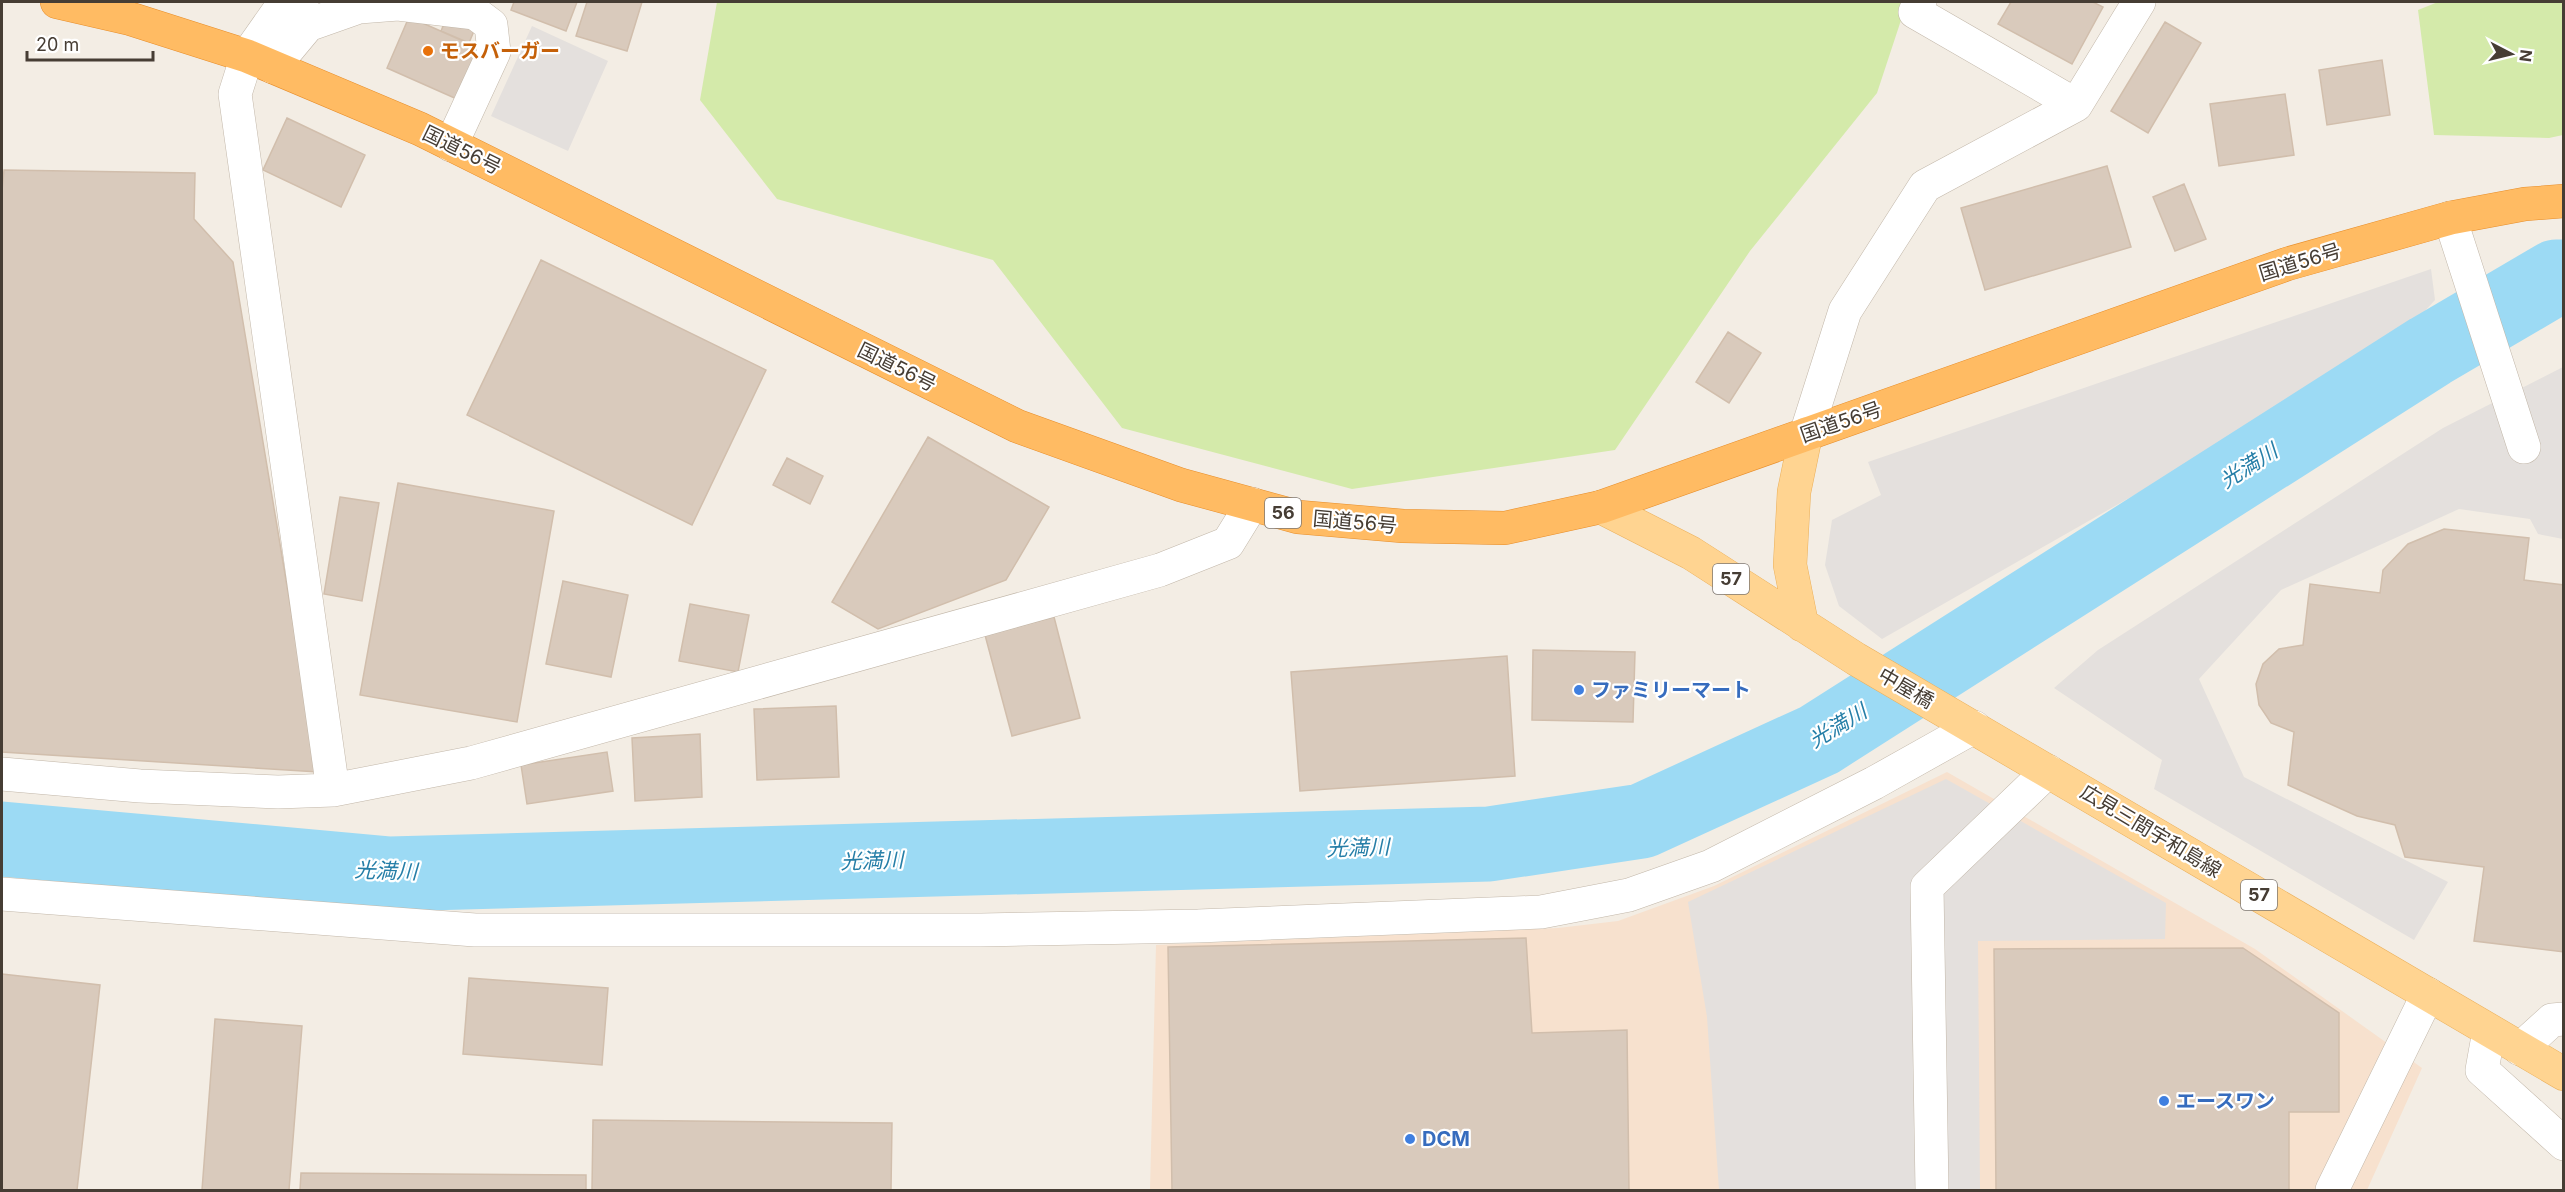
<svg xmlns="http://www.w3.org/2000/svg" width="2565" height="1192" viewBox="0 0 2565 1192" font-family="Inter,'Noto Sans JP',sans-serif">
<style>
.commercial{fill:#f7e1ce}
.green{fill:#d4eaaa}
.parking{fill:#e4e0dd}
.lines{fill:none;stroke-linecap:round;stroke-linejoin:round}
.river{stroke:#9cdaf4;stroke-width:75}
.building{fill:#d9cabc;stroke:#d1beac;stroke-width:1.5}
.minor-casing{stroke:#c2b7a9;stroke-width:34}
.major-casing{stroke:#ebb05b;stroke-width:34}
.highway-casing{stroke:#e78e2b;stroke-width:34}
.minor{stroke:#fff;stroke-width:33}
.major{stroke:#ffd491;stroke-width:33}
.highway{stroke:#ffbb63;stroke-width:33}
.food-dot{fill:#e8710a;stroke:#fff;stroke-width:2}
.shop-dot{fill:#3f7fe0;stroke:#fff;stroke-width:2}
.labels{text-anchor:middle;stroke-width:4.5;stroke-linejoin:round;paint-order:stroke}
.shield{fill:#fff;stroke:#7e7771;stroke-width:1.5}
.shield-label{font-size:18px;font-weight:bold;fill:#463d34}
.food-label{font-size:20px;font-weight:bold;fill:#c56008;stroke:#fff;text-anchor:start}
.street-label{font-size:20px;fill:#463d34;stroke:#fff}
.shop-label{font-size:20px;font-weight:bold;fill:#366cbe;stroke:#fff;text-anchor:start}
.water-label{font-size:21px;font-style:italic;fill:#257ea7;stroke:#fff}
</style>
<rect width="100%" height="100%" fill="#f3ede4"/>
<!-- commercial -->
<path class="commercial" d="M 1947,772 L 2255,949 L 2422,1068 L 2367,1190 L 1150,1190 L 1156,945 L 1558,928 L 1618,921 L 1714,886 Z"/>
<!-- green -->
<path class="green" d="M 717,2 L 1907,2 L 1877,93 L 1750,251 L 1615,450 L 1352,489 L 1122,428 L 993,260 L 777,199 L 700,100 Z
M 2438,2 L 2563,2 L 2563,135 L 2549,138 L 2434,135 L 2418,10 Z"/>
<!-- parking -->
<path class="parking" d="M 532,26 L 608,61 L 568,151 L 491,116 Z
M 2431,269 L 2435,300 L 2390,349 L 1882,639 L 1839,606 L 1825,565 L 1832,520 L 1881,495 L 1868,462 Z
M 2563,367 L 2563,539 L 2538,534 L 2530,519 L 2459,509 L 2281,590 L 2199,679 L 2244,777 L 2448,882 L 2414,940 L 2154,789 L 2162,760 L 2054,688 L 2098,650 L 2443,428 Z
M 1946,779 L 2166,903 L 2165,939 L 1978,941 L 1980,1190 L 1719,1190 L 1707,1017 L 1688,902 Z"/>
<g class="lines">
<!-- river -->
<path class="river" d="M 2,839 L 390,874 L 1489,844 L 1642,821 L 1819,740 L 2430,351 L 2556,277 L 2564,277"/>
</g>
<!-- building -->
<path class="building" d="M 514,2 L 577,2 L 566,31 L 511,10 Z
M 587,2 L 642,2 L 627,51 L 576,36 Z
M 2011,2 L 2093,2 L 2103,7 L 2072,64 L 1998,24 Z
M 448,14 L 476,26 L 469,43 L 441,31 Z
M 409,17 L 481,49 L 459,100 L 387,68 Z
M 2165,22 L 2201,43 L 2148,133 L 2111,111 Z
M 2382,60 L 2390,115 L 2327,125 L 2319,70 Z
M 2285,94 L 2294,155 L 2219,166 L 2210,104 Z
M 287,118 L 365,155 L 341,207 L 263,170 Z
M 2107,166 L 2131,247 L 1985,290 L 1961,208 Z
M 4,170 L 195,173 L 194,219 L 233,262 L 318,772 L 2,752 L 2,191 Z
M 2184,184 L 2206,239 L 2175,251 L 2153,197 Z
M 541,260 L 766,370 L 692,525 L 467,415 Z
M 1728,332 L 1761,353 L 1729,403 L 1696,382 Z
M 928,437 L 1049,507 L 1006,580 L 878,629 L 832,602 Z
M 787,458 L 823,476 L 810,504 L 773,485 Z
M 398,483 L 554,511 L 517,722 L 360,695 Z
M 340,497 L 379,503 L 362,601 L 324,594 Z
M 2444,529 L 2529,538 L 2524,580 L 2564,585 L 2564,952 L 2474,941 L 2484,867 L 2405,857 L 2395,825 L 2357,816 L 2288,785 L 2294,732 L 2271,723 L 2259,705 L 2256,684 L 2263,664 L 2279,649 L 2303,645 L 2310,584 L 2380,593 L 2383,570 L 2408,544 Z
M 563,581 L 628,595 L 611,677 L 546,664 Z
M 690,604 L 749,615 L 738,672 L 679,661 Z
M 1054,617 L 1080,718 L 1012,736 L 985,635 Z
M 1533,650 L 1635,652 L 1633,722 L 1532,720 Z
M 1507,656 L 1515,776 L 1300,791 L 1291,672 Z
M 836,706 L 839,777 L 757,780 L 754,709 Z
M 700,734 L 702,797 L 635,801 L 632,738 Z
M 607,752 L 613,791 L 527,804 L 521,765 Z
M 1526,938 L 1532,1033 L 1627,1030 L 1629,1190 L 1172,1190 L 1168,947 Z
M 2243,948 L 2339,1013 L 2339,1112 L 2289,1112 L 2289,1190 L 1996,1190 L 1994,949 Z
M 2,974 L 100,985 L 77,1190 L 2,1190 Z
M 469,978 L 608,988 L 602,1065 L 463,1054 Z
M 215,1019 L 302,1026 L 289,1190 L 202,1190 Z
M 593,1120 L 892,1123 L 891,1190 L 592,1190 Z
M 301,1173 L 586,1175 L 586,1190 L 300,1190 Z"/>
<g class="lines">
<defs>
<path id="minor" d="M 302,2 L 280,9 L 247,56 L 235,94 L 333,790
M 1920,2 L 1915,12 L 2076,105
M 273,67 L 308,25 L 359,7 L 398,4 L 475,13 L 491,25 L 494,52 L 451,145
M 2450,218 L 2524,447
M 1806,434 L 1845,311 L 1925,186 L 2076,105 L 2139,2
M 2,774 L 140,786 L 278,792 L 333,790 L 471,763 L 1160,570 L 1228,543 L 1252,504
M 2,894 L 475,930 L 981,930 L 1198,926 L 1541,912 L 1629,895 L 1711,866 L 1874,783 L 1974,727
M 2489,1031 L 2482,1070 L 2564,1144
M 2520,1049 L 2552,1020 L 2564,1019
M 1932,1190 L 1927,887 L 2048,771
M 2332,1190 L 2428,994"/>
<path id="major" d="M 1601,507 L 1691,553 L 1856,659 L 2564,1074
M 1802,625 L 1790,565 L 1794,492 L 1806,434"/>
<path id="highway" d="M 57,2 L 131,19 L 247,56 L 420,129 L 1017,426 L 1181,485 L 1298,517 L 1403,526 L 1505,528 L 1601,507 L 2287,264 L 2450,218 L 2525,204 L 2564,201"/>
</defs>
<!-- minor casing -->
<use href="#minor" class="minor-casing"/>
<!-- major casing -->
<use href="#major" class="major-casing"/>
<!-- highway casing -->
<use href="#highway" class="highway-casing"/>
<!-- minor -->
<use href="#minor" class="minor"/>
<!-- major -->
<use href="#major" class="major"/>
<!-- highway -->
<use href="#highway" class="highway"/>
</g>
<!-- markers -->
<circle class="food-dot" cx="428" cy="51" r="6"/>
<g class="shop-dot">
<circle cx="1579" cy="690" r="6"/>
<circle cx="2164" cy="1101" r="6"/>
<circle cx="1410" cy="1139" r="6"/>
</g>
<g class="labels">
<!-- shield labels -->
<g class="shield">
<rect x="1265" y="498" width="36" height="30" rx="4.5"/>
<rect x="1713" y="564" width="36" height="30" rx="4.5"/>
<rect x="2241" y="880" width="36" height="30" rx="4.5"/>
</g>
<g class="shield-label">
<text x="1283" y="519">56</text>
<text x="1731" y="585">57</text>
<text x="2259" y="901">57</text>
</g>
<!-- food labels -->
<g class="food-label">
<text x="440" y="58">モスバーガー</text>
</g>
<!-- street labels -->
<g class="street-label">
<text transform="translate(462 150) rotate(26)" y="7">国道56号</text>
<text transform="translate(2300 262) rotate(-17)" y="7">国道56号</text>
<text transform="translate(897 367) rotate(26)" y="7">国道56号</text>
<text transform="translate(1841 422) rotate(-19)" y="7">国道56号</text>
<text transform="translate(1355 522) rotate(5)" y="7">国道56号</text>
<text transform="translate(1906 688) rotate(30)" y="7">中屋橋</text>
<text transform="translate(2151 831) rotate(31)" y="7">広見三間宇和島線</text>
</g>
<!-- shop labels -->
<g class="shop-label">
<text x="1591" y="697">ファミリーマート</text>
<text x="2176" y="1108">エースワン</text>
<text x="1422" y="1146">DCM</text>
</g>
<!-- water labels -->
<g class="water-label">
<text transform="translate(2249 466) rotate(-32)" y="7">光満川</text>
<text transform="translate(1838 726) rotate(-31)" y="7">光満川</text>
<text transform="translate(1358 848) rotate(-2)" y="7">光満川</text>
<text transform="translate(872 861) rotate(-2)" y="7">光満川</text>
<text transform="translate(386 871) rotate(2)" y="7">光満川</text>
</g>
</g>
<!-- border -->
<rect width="2565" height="1192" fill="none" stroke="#463d34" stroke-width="6"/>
<!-- north arrow -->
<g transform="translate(2511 54) rotate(97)" stroke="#ffffff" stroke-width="4.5" paint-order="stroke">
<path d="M0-4.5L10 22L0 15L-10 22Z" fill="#463d34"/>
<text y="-9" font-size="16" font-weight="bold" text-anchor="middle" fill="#463d34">N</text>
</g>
<!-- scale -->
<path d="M27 51v9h126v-9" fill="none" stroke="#463d34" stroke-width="3"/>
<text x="36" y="51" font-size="18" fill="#463d34" stroke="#ffffff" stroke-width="4.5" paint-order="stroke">20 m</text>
</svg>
